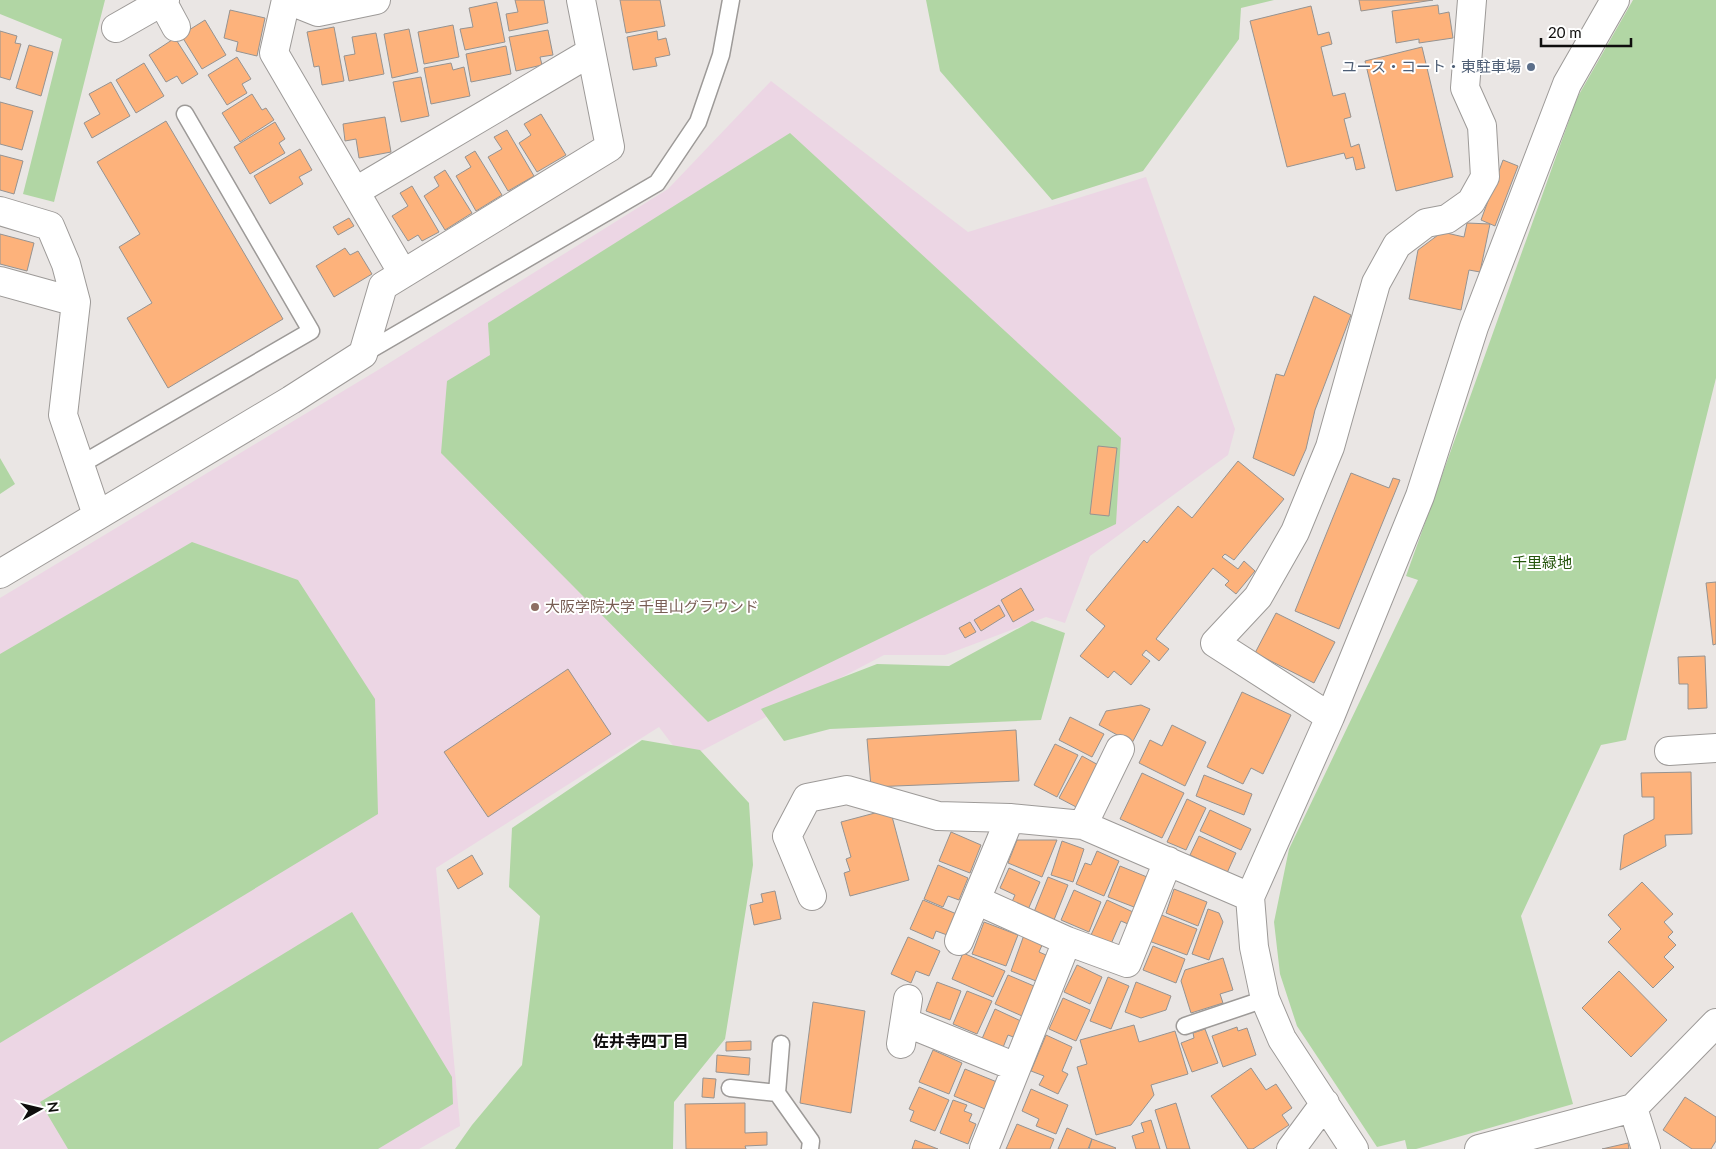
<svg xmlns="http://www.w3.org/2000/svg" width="1716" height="1149" viewBox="0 0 1716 1149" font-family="Lato,'Noto Sans JP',sans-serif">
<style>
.education{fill:#ecd6e4}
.green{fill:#b1d6a4}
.building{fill:#fdb27b;stroke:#969391}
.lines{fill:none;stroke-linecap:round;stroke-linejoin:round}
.lane-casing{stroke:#9d9a98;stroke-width:19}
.street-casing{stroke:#9d9a98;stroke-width:30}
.lane{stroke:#fff;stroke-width:16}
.street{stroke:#fff;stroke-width:28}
.service-dot{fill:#5c6f8a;stroke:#fff;stroke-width:2}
.education-dot{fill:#8d6e63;stroke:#fff;stroke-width:2}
.labels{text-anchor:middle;stroke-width:4;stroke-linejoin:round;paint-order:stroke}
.service-label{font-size:15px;fill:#4e5e75;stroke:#fff;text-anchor:end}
.park-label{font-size:15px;fill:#24550b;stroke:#fff}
.education-label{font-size:15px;fill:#785e54;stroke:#fff;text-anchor:start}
.neighbourhood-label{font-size:16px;font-weight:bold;fill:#0f0e0d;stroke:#fff}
</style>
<rect width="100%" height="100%" fill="#eae6e4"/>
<!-- education -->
<path class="education" d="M 771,81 L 968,232 L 1146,177 L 1235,429 L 1228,455 L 1090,556 L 1065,623 L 1046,617 L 945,655 L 884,655 L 684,760 L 659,727 L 436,868 L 460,1126 L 419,1149 L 0,1149 L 0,598 L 378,370 L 668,189 Z"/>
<!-- green -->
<path class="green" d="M 0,0 L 105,0 L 54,202 L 23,194 L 62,39 L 0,14 Z
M 926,0 L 1274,0 L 1241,8 L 1239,39 L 1143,171 L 1052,200 L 940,71 Z
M 1633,0 L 1716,0 L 1716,378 L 1626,740 L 1601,745 L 1521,916 L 1573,1104 L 1416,1149 L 1407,1149 L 1405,1140 L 1377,1147 L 1297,1026 L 1280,974 L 1274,922 L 1289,849 L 1418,580 L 1406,576 L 1577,98 Z
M 790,133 L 1121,438 L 1116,524 L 708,722 L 441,453 L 447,381 L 490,355 L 488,323 Z
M 0,458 L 15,484 L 0,494 Z
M 192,542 L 298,580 L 375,699 L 378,814 L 0,1043 L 0,654 Z
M 1032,621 L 1065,633 L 1041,720 L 830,729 L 784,741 L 761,709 L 877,664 L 949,666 Z
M 642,740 L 700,750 L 749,803 L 753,865 L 725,1039 L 674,1102 L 673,1149 L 455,1149 L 472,1125 L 522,1065 L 540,916 L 509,887 L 512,828 Z
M 352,912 L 452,1077 L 453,1104 L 378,1149 L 68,1149 L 40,1102 Z"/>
<!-- building -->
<path class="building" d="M 515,0 L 544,0 L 548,23 L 509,31 L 506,14 L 518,12 Z
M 620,0 L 660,0 L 665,26 L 626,33 Z
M 1359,0 L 1433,0 L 1361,11 Z
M 497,2 L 505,42 L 465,50 L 460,29 L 473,27 L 469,8 Z
M 1438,5 L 1439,14 L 1449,12 L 1453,38 L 1419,43 L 1419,39 L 1396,43 L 1392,11 Z
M 1311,6 L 1318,35 L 1329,32 L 1332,44 L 1321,47 L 1333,96 L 1345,93 L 1351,117 L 1344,119 L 1351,147 L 1359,144 L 1365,168 L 1356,170 L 1353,157 L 1346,159 L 1344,153 L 1287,167 L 1250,21 Z
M 230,10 L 265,18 L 257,56 L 236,51 L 238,42 L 224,38 Z
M 205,20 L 226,55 L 202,69 L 181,35 Z
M 453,25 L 459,57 L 424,64 L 418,32 Z
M 334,27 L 344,81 L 322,85 L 319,66 L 314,67 L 307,32 Z
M 409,29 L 418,72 L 392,78 L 384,34 Z
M 548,30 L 553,55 L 540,57 L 542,65 L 516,71 L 509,37 Z
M 0,31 L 17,36 L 15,43 L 21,44 L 10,80 L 0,77 Z
M 657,31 L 658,40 L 666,38 L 670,55 L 655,58 L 657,66 L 633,70 L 627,37 Z
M 376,33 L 384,74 L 349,81 L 344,56 L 355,54 L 352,37 Z
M 175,38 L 198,74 L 182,84 L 177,76 L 166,82 L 149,55 Z
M 29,45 L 53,52 L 41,96 L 16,88 Z
M 506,46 L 511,74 L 471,82 L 466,54 Z
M 1422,47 L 1453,177 L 1396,191 L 1365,61 Z
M 237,57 L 251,79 L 242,84 L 247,93 L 227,105 L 208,75 Z
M 144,63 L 164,96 L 136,113 L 116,80 Z
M 451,63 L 453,70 L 464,67 L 470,96 L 431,104 L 424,68 Z
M 421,77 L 429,116 L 401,122 L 393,82 Z
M 111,82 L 130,116 L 92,138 L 84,123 L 100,114 L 89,94 Z
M 252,94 L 262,110 L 266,108 L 274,120 L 240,142 L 222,113 Z
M 0,102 L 33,111 L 22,150 L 0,144 Z
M 541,114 L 566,155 L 537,172 L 519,143 L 531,135 L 524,124 Z
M 385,117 L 391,152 L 359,158 L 356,139 L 345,141 L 343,124 Z
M 166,121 L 283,319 L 168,388 L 127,318 L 152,303 L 119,247 L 140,234 L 97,162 Z
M 275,122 L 285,139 L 279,143 L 285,153 L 250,174 L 234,147 Z
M 507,130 L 534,176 L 508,191 L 488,157 L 502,149 L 494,137 Z
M 300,149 L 312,170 L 299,177 L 303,184 L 270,204 L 254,176 Z
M 475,151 L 502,195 L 476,211 L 456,176 L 471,167 L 465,157 Z
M 0,155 L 23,161 L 14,194 L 0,190 Z
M 1503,160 L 1518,166 L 1495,226 L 1481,220 Z
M 445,170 L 472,213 L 445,230 L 424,196 L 439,186 L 434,177 Z
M 412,186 L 439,232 L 422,241 L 418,235 L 408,241 L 392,216 L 408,206 L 400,193 Z
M 349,218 L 354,226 L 338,235 L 333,227 Z
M 1467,223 L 1490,224 L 1480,272 L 1469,270 L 1461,310 L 1409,299 L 1418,250 L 1442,232 L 1464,237 Z
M 0,234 L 34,243 L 27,271 L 0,264 Z
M 345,248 L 350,255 L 358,251 L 372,274 L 334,297 L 316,266 Z
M 1314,296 L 1351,315 L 1315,410 L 1306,449 L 1294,476 L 1253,458 L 1276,374 L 1284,376 Z
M 1098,446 L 1117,448 L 1109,516 L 1090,514 Z
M 1238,461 L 1284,499 L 1234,560 L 1225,554 L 1222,557 L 1238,569 L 1244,561 L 1255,571 L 1236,594 L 1225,585 L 1229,581 L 1213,568 L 1156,639 L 1169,649 L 1159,661 L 1146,650 L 1142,655 L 1150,661 L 1131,685 L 1114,671 L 1108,678 L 1080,656 L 1105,626 L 1086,610 L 1144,540 L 1147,543 L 1178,506 L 1192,518 Z
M 1351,473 L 1389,488 L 1393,478 L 1400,480 L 1339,629 L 1295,611 Z
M 1716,582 L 1716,644 L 1713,645 L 1706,583 Z
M 1021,588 L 1034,610 L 1013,622 L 1001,600 Z
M 999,605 L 1005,616 L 981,631 L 974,620 Z
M 1276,613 L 1335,642 L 1314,683 L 1255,653 Z
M 970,622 L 976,632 L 965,638 L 959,628 Z
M 1705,656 L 1707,708 L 1688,709 L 1688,684 L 1679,684 L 1678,657 Z
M 568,669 L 611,734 L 488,817 L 444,752 Z
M 1242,692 L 1291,715 L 1263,774 L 1251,768 L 1243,784 L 1207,767 Z
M 1141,705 L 1150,709 L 1132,743 L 1099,725 L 1106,711 Z
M 1070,717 L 1104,734 L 1092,757 L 1059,740 Z
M 1172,725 L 1206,742 L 1185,786 L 1139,763 L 1150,740 L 1162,746 Z
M 1016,730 L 1019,781 L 871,787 L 867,739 Z
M 1055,744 L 1078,755 L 1057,797 L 1034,785 Z
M 1082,756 L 1102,767 L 1080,809 L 1059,798 Z
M 1691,772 L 1692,834 L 1665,835 L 1666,846 L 1620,870 L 1624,835 L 1654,819 L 1654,797 L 1642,797 L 1641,773 Z
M 1142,773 L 1184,793 L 1162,838 L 1120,819 Z
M 1204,775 L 1252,794 L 1244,815 L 1196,796 Z
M 1187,799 L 1206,808 L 1186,850 L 1167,842 Z
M 890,809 L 909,880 L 850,896 L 844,873 L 850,871 L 846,859 L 851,857 L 841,822 Z
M 1210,810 L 1251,829 L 1241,850 L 1200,831 Z
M 951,832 L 981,845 L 970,873 L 939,861 Z
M 1199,836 L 1236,853 L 1227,873 L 1190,855 Z
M 1017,840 L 1057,840 L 1042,877 L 1008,863 Z
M 1062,841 L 1084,849 L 1073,882 L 1051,875 Z
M 1097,851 L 1119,861 L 1104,896 L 1076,884 L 1085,863 L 1091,865 Z
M 472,855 L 483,874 L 458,889 L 447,870 Z
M 938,865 L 968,878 L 959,900 L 948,896 L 943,907 L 924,899 Z
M 1120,866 L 1147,877 L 1134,907 L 1108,897 Z
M 1009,868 L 1040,882 L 1027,912 L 1011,904 L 1015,895 L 1000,888 Z
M 1048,877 L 1068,885 L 1054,920 L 1034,912 Z
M 1642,882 L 1673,914 L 1664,922 L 1673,932 L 1668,937 L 1676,945 L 1664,957 L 1674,967 L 1653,988 L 1608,942 L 1621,929 L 1608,915 Z
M 1174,889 L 1207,902 L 1198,926 L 1166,913 Z
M 1074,890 L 1101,902 L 1089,932 L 1061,920 Z
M 775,891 L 781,919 L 754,925 L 750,905 L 763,902 L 761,894 Z
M 923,900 L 959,915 L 950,936 L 936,931 L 933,939 L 910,929 Z
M 1107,900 L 1133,912 L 1128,924 L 1121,921 L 1111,944 L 1091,935 Z
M 1208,909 L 1219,913 L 1223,922 L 1209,960 L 1192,954 Z
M 1159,914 L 1197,929 L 1187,955 L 1149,941 Z
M 984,922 L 1018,935 L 1006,966 L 972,954 Z
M 1024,935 L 1043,943 L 1039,952 L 1046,955 L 1036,981 L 1011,971 Z
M 908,937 L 940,951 L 929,976 L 916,971 L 911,983 L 891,974 Z
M 1153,946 L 1185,959 L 1176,983 L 1143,970 Z
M 963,953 L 1005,971 L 993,997 L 952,979 Z
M 1223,958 L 1233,990 L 1220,994 L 1223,1003 L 1191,1013 L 1181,981 L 1185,970 Z
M 1077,965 L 1102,977 L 1090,1004 L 1064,992 Z
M 1619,971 L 1667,1020 L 1631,1057 L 1582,1008 Z
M 1008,975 L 1034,986 L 1022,1016 L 995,1004 Z
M 1108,977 L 1129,986 L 1111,1029 L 1090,1021 Z
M 937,982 L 961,991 L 950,1020 L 926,1011 Z
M 1136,982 L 1171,996 L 1166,1010 L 1141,1018 L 1125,1012 Z
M 967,991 L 992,1001 L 977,1034 L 953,1024 Z
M 1063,998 L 1090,1010 L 1076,1041 L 1049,1029 Z
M 813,1002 L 865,1011 L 851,1113 L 800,1103 Z
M 995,1009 L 1023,1022 L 1016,1038 L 1008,1035 L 1002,1050 L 981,1041 Z
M 1134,1025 L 1139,1042 L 1175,1031 L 1188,1074 L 1151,1085 L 1154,1095 L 1131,1125 L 1096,1135 L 1077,1067 L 1087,1064 L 1080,1040 Z
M 1237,1027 L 1238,1031 L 1247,1028 L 1256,1055 L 1223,1067 L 1212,1036 Z
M 1205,1029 L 1218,1063 L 1192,1072 L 1181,1043 L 1194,1038 L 1193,1033 Z
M 1046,1035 L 1072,1047 L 1062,1071 L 1068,1074 L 1058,1094 L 1039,1085 L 1044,1076 L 1031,1071 Z
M 751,1041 L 751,1050 L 726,1051 L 726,1042 Z
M 933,1050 L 962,1063 L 949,1094 L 919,1082 Z
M 717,1055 L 750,1058 L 749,1075 L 716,1072 Z
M 1251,1068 L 1266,1090 L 1276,1084 L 1292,1108 L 1282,1115 L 1289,1125 L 1253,1149 L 1248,1149 L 1211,1096 Z
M 965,1069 L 997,1082 L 985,1109 L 954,1096 Z
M 703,1078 L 716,1079 L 714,1098 L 702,1097 Z
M 919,1087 L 949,1100 L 935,1131 L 910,1121 L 914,1111 L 909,1109 Z
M 1031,1089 L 1068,1105 L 1056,1134 L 1036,1126 L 1039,1119 L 1022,1111 Z
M 1685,1097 L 1716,1117 L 1716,1141 L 1711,1149 L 1692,1149 L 1663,1130 Z
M 953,1100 L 967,1105 L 964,1111 L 972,1114 L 969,1121 L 976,1124 L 968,1144 L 940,1133 Z
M 745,1103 L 745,1133 L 767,1132 L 767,1145 L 745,1146 L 746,1149 L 686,1149 L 685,1104 Z
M 1176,1103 L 1190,1149 L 1167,1149 L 1155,1110 Z
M 1151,1120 L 1160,1149 L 1136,1149 L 1132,1136 L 1144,1132 L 1141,1123 Z
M 1017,1124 L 1054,1139 L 1050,1149 L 1006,1149 Z
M 1067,1128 L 1092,1139 L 1088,1149 L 1058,1149 Z
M 1092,1139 L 1116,1148 L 1115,1149 L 1089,1149 Z
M 915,1140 L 938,1149 L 912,1149 Z
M 1628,1143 L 1629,1149 L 1602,1149 Z"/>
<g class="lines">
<defs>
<path id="lane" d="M 363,354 L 657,183 L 698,122 L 721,55 L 731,0
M 80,465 L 311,331 L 185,114
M 1185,1026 L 1265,999
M 781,1044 L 777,1093 L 811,1141 L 810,1149
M 730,1088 L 777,1093"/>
<path id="street" d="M 286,0 L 274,53 L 402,272
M 288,0 L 318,12 L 376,0
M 162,1 L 176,27
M 116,28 L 165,0
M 356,191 L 591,52
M 0,211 L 50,226 L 66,264 L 76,302
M 0,281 L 76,302 L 63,415 L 97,515
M 0,574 L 291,400 L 363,354 L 383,286 L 610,147 L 581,0
M 1330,717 L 1215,643 L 1258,597 L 1295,532 L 1330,447 L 1376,283 L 1397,245 L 1426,223 L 1447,219 L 1471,202 L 1485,177 L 1482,126 L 1465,88 L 1472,0
M 1669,751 L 1716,748
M 1010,818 L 976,900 L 1067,941 L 1127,963 L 1168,861
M 1083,825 L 1120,749
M 812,896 L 787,836 L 807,798 L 847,790 L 938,816 L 1010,818 L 1083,825 L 1250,897
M 959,941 L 976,900
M 905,1022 L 1016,1067
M 901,1044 L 908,999
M 1633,1108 L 1646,1149
M 984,1149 L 1067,941
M 1291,1149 L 1325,1103
M 1354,1149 L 1282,1039 L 1265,999 L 1254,947 L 1250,897 L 1330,717 L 1420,496 L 1474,327 L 1567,84 L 1615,0
M 1479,1149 L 1633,1108 L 1716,1023"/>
</defs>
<!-- lane casing -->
<use href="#lane" class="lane-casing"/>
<!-- street casing -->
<use href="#street" class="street-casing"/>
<!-- lane -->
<use href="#lane" class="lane"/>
<!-- street -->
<use href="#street" class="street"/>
</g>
<!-- markers -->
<circle class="service-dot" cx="1531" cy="67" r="5"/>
<circle class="education-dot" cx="535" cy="607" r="5"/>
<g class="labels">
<!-- service labels -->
<g class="service-label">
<text x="1521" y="72">ユース・コート・東駐車場</text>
</g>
<!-- park labels -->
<g class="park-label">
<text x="1542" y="568">千里緑地</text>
</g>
<!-- education labels -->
<g class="education-label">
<text x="545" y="612">大阪学院大学 千里山グラウンド</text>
</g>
<!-- neighbourhood labels -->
<g class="neighbourhood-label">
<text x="641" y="1047">佐井寺四丁目</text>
</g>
</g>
<!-- north arrow -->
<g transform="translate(40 1109) rotate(82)" stroke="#ffffff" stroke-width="4" paint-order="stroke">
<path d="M0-4L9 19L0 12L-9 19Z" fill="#0f0e0d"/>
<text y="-8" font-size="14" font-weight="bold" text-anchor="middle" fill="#0f0e0d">N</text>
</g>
<!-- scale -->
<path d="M1541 38v8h90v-8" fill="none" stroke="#0f0e0d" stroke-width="2.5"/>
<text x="1548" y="38" font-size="15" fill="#0f0e0d" stroke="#ffffff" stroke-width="4" paint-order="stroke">20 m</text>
</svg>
